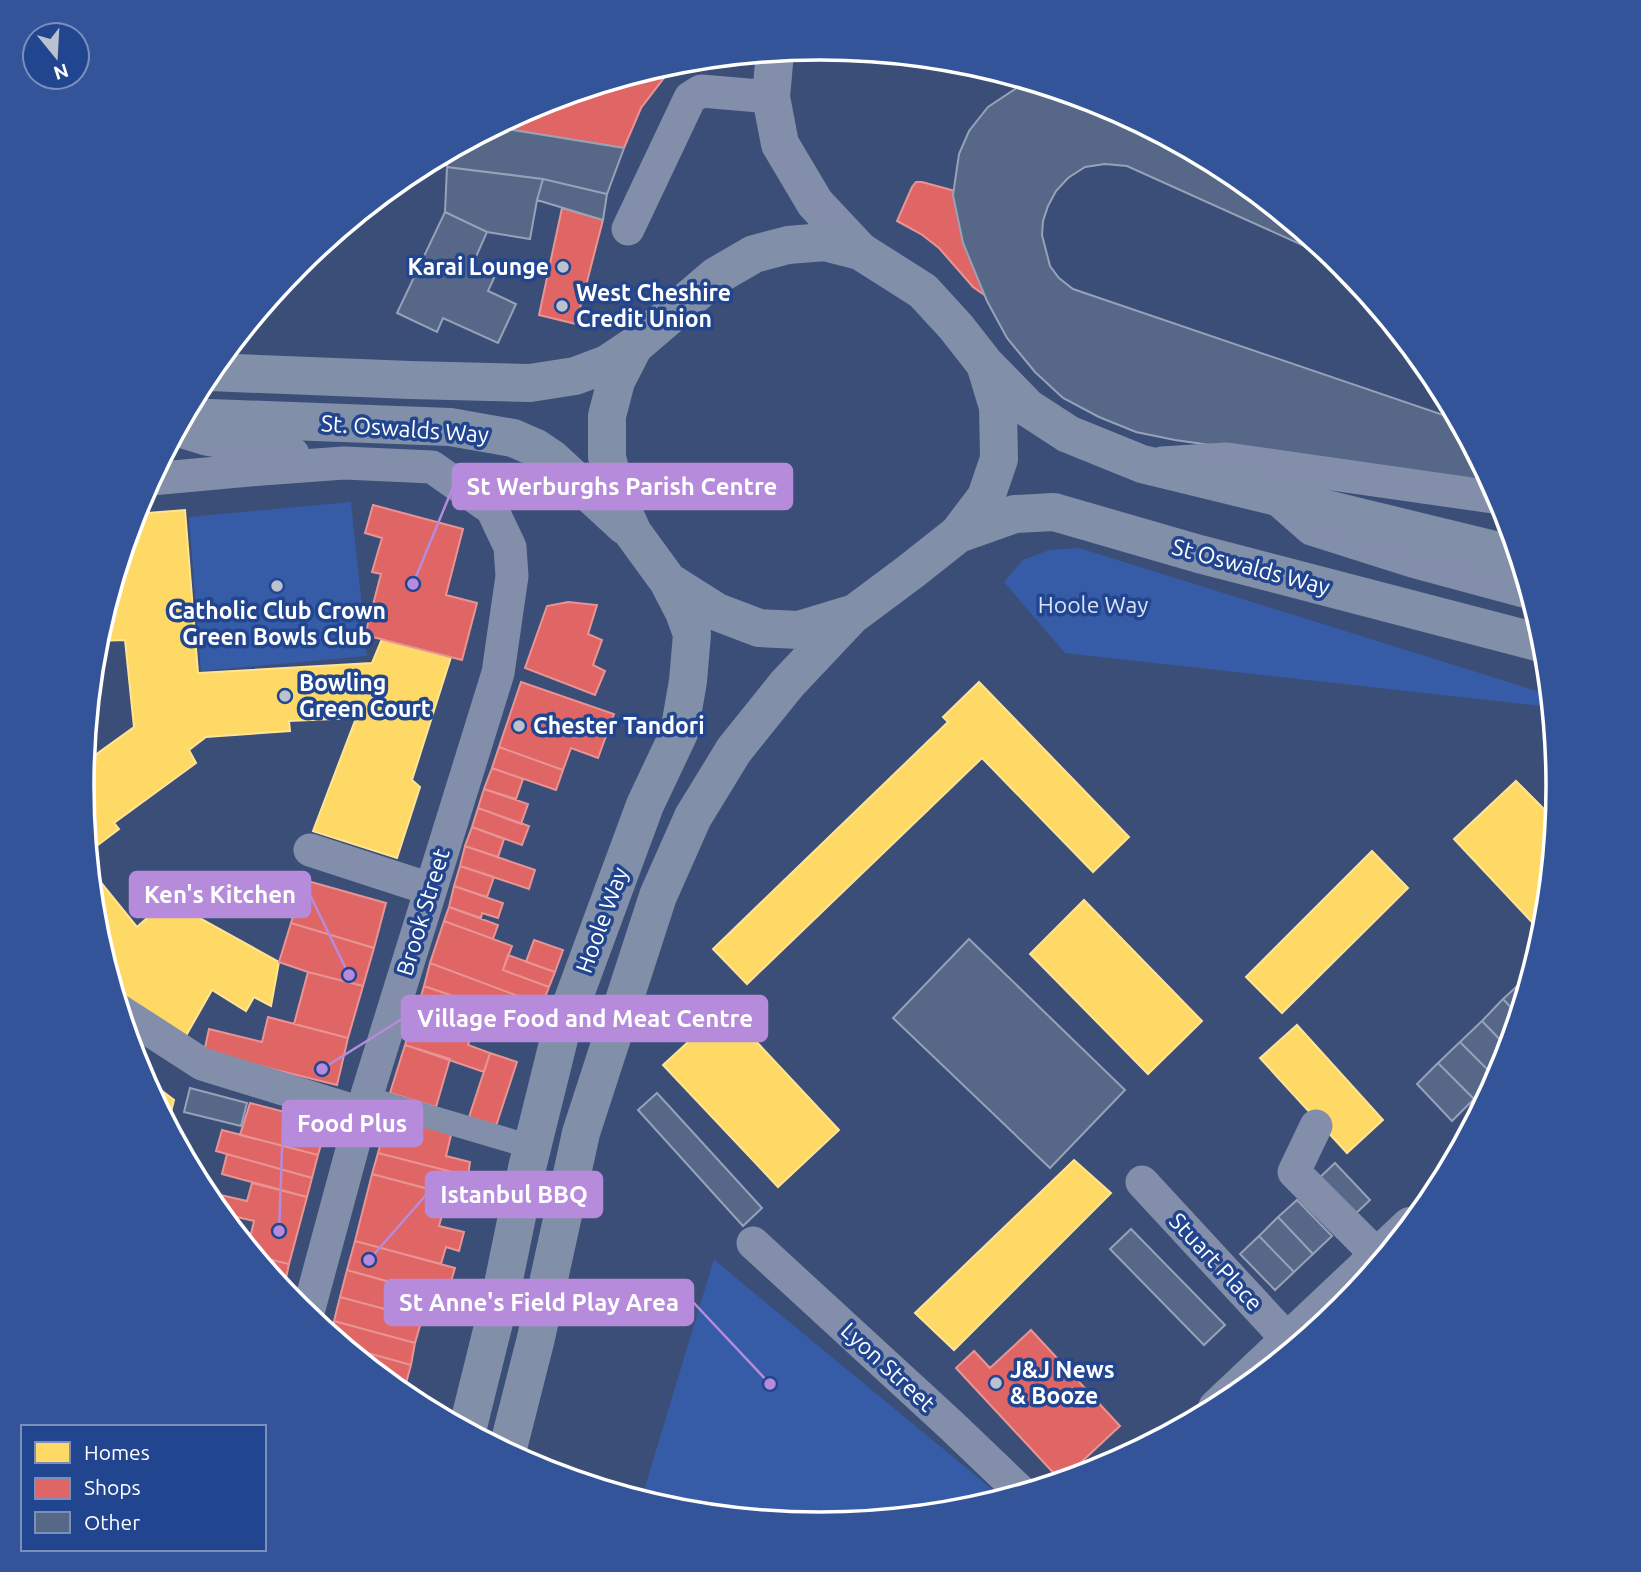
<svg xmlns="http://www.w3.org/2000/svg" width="1641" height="1572" viewBox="0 0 1641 1572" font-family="Ubuntu,sans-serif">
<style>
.green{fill:#375ca7}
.homes{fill:#ffd966;stroke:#ffe494;stroke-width:2}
.shops{fill:#e06666;stroke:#e99494;stroke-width:2}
.building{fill:#576788;stroke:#97a2b8;stroke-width:2}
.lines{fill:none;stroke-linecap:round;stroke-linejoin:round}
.pedestrian{stroke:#838faa;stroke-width:24}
.minor{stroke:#838faa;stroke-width:33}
.tertiary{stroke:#838faa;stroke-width:38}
.trunk{stroke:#828fa9;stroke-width:38}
.poi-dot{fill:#bac1cf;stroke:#224590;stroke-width:2.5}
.labels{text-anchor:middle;stroke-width:7;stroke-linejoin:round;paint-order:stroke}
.poi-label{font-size:23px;font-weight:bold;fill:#fff;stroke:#224590;text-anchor:start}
.street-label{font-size:23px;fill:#fff;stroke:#224590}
.park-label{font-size:23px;fill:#d8e3f9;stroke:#224590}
.rim{fill:none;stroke:#fff;stroke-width:3.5}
.leader{fill:none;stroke:#b68bdc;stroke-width:2.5}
.callout-dot{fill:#b68bdc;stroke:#224590;stroke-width:2.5}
.callout{fill:#b68bdc;stroke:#b68bdc;stroke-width:2.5}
.callout-label{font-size:24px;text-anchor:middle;font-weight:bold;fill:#fff}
</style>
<rect width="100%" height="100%" fill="#3b4e77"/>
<!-- green -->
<path class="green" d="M 351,502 L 367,656 L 201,671 L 189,517 Z
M 1079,548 L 1550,695 L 1551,707 L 1065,653 L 1004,582 L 1023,560 L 1049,550 Z
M 714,1259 L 742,1283 L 1004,1499 L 964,1511 L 820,1525 L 676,1510 L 641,1500 Z"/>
<!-- homes -->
<path class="homes" d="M 185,510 L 198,673 L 372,663 L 382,639 L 451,657 L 412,780 L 420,787 L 397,858 L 313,831 L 356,718 L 289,721 L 290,731 L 206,737 L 189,750 L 196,763 L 114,823 L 119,829 L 94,848 L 87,840 L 82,786 L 84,763 L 134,727 L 125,640 L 96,641 L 119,566 L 124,566 L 123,553 L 135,514 Z
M 979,682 L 1129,837 L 1093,872 L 982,758 L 747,984 L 713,949 L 948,722 L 943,717 Z
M 1516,781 L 1556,821 L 1544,935 L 1454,839 Z
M 1372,851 L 1408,888 L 1282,1013 L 1246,977 Z
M 90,869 L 137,927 L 167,900 L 279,962 L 271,1006 L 254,997 L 246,1011 L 212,990 L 183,1041 L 116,995 L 96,930 Z
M 1084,900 L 1202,1021 L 1148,1074 L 1030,954 Z
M 725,1008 L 839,1130 L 778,1187 L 663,1065 Z
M 1297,1025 L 1383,1120 L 1347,1153 L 1260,1058 Z
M 141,1075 L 174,1100 L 168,1124 Z
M 1074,1160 L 1111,1193 L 954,1350 L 915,1313 Z"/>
<!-- shops -->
<path class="shops" d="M 677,61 L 641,108 L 624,148 L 494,127 L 538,103 Z
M 1030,81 L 1104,104 L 1106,105 L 1105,108 L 1052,115 Z
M 916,182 L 922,182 L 985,199 L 1007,301 L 996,303 L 973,287 L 939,248 L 921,234 L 897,221 L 912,187 Z
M 562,208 L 603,220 L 576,324 L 539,315 Z
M 373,505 L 463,529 L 446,595 L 477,603 L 462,660 L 365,635 L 381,574 L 372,572 L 382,538 L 365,533 Z
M 568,602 L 597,605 L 588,634 L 602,640 L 593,665 L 605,671 L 595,695 L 525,668 L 547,606 Z
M 521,682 L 614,714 L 598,758 L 571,748 L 563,770 L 499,747 Z
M 499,747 L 563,770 L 556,790 L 492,768 Z
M 492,768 L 523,779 L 516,799 L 484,789 Z
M 484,789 L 528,804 L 521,824 L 478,808 Z
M 478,808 L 529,826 L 522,845 L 472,827 Z
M 472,827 L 504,839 L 498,857 L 465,846 Z
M 465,846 L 535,870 L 529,889 L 460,866 Z
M 460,866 L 494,877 L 487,897 L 454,886 Z
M 304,880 L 386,903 L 374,948 L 291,923 Z
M 454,886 L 503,903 L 498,918 L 482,913 L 481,918 L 449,907 Z
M 449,907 L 498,925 L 493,939 L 444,921 Z
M 444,921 L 512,946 L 503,970 L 549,987 L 542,1005 L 430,963 Z
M 291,923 L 374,948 L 363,986 L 308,972 L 279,962 Z
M 534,940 L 563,950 L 555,972 L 526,962 Z
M 508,955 L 555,972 L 549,987 L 503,970 Z
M 430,963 L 542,1005 L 534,1024 L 424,986 Z
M 308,972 L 363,986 L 348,1038 L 294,1024 Z
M 424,986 L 534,1024 L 528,1041 L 455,1016 L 451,1028 L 415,1016 Z
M 415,1016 L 472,1035 L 468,1045 L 490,1053 L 484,1072 L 405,1045 Z
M 268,1017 L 348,1038 L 337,1085 L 204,1052 L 209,1029 L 262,1042 Z
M 405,1045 L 450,1059 L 436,1107 L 390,1093 Z
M 490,1053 L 517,1062 L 496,1126 L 469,1117 Z
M 250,1103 L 327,1123 L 318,1155 L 240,1135 Z
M 388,1117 L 452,1131 L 446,1156 L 470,1162 L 468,1176 L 378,1153 Z
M 222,1130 L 318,1155 L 312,1178 L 216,1151 Z
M 378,1153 L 468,1176 L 462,1198 L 372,1174 Z
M 227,1154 L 312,1178 L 307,1197 L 222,1174 Z
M 372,1174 L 448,1194 L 439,1226 L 464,1232 L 459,1251 L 446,1247 L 441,1264 L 355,1241 Z
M 252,1183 L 307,1197 L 289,1264 L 255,1256 L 234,1230 L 251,1234 L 254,1221 L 220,1213 L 206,1196 L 207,1192 L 247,1201 Z
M 355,1241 L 455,1268 L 446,1298 L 347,1270 Z
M 255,1256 L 289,1264 L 284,1288 L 281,1288 Z
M 347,1270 L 430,1293 L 422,1319 L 340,1297 Z
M 340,1297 L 422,1319 L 415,1343 L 334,1321 Z
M 334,1321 L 415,1343 L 411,1365 L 346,1347 L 330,1335 Z
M 1031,1330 L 1120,1426 L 1061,1481 L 956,1368 L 974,1351 L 990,1368 Z
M 346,1347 L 411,1365 L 403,1394 Z"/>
<!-- building -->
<path class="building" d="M 1030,81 L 1104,104 L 1231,172 L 1342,263 L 1127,166 L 1105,164 L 1085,167 L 1068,178 L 1056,191 L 1048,206 L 1043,221 L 1042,235 L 1050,266 L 1059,278 L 1073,289 L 1458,420 L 1493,485 L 1175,440 L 1136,432 L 1099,417 L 1063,398 L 1035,372 L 1007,338 L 987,301 L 963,243 L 953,195 L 959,154 L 969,131 L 988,107 L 1018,87 Z
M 494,127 L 624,148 L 607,194 L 543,179 L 447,167 L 448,151 Z
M 447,167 L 543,179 L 537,200 L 530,239 L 487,232 L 445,212 Z
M 543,179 L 607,194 L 603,220 L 537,200 Z
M 445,212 L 487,232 L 471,268 L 494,278 L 488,291 L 516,304 L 498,343 L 443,318 L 437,332 L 397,313 Z
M 969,939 L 1125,1090 L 1050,1168 L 893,1018 Z
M 1525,979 L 1529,983 L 1519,1016 L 1503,999 Z
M 1503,999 L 1519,1016 L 1509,1049 L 1482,1021 Z
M 1482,1021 L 1509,1049 L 1503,1069 L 1496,1078 L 1460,1042 Z
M 1460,1042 L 1496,1078 L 1474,1099 L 1438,1063 Z
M 1438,1063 L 1474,1099 L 1452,1121 L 1417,1084 Z
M 190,1088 L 247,1103 L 241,1126 L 184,1112 Z
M 657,1093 L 762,1208 L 743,1226 L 638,1110 Z
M 1335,1163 L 1370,1200 L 1351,1218 L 1316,1181 Z
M 1297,1200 L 1332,1236 L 1313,1254 L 1278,1217 Z
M 1278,1217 L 1313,1254 L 1294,1272 L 1259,1236 Z
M 1131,1229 L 1225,1325 L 1204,1345 L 1110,1249 Z
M 1259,1236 L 1294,1272 L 1275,1290 L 1240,1254 Z"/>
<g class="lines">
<!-- pedestrian -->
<path class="pedestrian" d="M 366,1098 L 532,1147"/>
<!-- minor -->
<path class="minor" d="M 628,229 L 690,98 L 701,91 L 771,97
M 177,430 L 206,439 L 293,454
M 1162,463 L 1227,459 L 1500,498
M 151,479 L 262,469 L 344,463 L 432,467 L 492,509 L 510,547 L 512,576 L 498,673 L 366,1098 L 307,1316
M 310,850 L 430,889
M 120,1011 L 202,1064 L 361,1113
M 1316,1126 L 1294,1172 L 1378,1256
M 1142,1182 L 1289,1341
M 753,1243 L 952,1426 L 1022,1493"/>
<!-- tertiary -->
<path class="tertiary" d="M 775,52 L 771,97 L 780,144 L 815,203 L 860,251
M 1280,498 L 1313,527 L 1414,559 L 1529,590
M 1217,1408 L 1410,1226"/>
<!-- trunk -->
<path class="trunk" d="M 985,364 L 998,407 L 999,459 L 986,497 L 958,534 L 910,572 L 855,613 L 799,630 L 759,628 L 717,612 L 668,581 L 633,533 L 616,495 L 607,457 L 607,416 L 616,381 L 634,346 L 716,276 L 754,254 L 788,245 L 825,242 L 860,251 L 923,291 L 956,327 L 985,364 L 1028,408 L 1068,434 L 1142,464 L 1519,556
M 209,372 L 410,380 L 530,383 L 575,376 L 607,364 L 634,346
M 184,417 L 450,427 L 513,438 L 536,448 L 551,458 L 625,526
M 958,534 L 1015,514 L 1054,512 L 1199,554 L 1545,644
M 467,1431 L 501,1294 L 527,1168 L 560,1035 L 645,805 L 679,733 L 688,681 L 692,634 L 684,612 L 668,581
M 507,1452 L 536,1338 L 581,1133 L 658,896 L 693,817 L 734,750 L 787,684 L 853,614"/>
</g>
<!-- markers -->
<g class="poi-dot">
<circle cx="563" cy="267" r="7"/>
<circle cx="562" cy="306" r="7"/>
<circle cx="277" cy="586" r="7"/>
<circle cx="285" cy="696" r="7"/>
<circle cx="519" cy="726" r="7"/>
<circle cx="996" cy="1383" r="7"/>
</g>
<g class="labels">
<!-- poi labels -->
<g class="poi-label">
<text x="549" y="275" text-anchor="end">Karai Lounge</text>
<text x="576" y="301">West Cheshire<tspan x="576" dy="26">Credit Union</tspan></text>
<text x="277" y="619" text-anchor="middle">Catholic Club Crown<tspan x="277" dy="26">Green Bowls Club</tspan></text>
<text x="299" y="691">Bowling<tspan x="299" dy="26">Green Court</tspan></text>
<text x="533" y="734">Chester Tandori</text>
<text x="1010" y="1378">J&amp;J News<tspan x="1010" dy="26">&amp; Booze</tspan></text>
</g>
<!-- street labels -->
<g class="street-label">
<text transform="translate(405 429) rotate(4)" y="8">St. Oswalds Way</text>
<text transform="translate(1251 567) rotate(15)" y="8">St Oswalds Way</text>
<text transform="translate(423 912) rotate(-73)" y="8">Brook Street</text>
<text transform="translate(602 920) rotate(-70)" y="8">Hoole Way</text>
<text transform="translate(1216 1262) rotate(47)" y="8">Stuart Place</text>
<text transform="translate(888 1367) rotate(43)" y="8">Lyon Street</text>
</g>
<!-- park labels -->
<g class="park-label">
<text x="1093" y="613">Hoole Way</text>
</g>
</g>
<!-- crop -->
<path d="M0 0H1641V1572H0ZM94 786a726 726 0 1 1 1452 0a726 726 0 1 1-1452 0Z" fill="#345499" fill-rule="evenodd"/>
<path class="rim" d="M94 786a726 726 0 1 1 1452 0a726 726 0 1 1-1452 0Z"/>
<!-- callouts -->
<path class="leader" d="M413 584L453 487M349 975L310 895M322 1069L402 1019M279 1231L283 1124M369 1260L426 1195M770 1384L693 1302"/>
<g class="callout-dot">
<circle cx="413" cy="584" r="7"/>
<circle cx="349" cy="975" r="7"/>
<circle cx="322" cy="1069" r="7"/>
<circle cx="279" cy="1231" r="7"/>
<circle cx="369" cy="1260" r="7"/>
<circle cx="770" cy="1384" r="7"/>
</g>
<g class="callout">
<rect x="453" y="464" width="339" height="45" rx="7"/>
<rect x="130" y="872" width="180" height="45" rx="7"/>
<rect x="402" y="996" width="365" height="45" rx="7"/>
<rect x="283" y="1101" width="139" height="45" rx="7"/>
<rect x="426" y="1172" width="176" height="45" rx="7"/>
<rect x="385" y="1280" width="308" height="45" rx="7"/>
</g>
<g class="callout-label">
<text x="622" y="495">St Werburghs Parish Centre</text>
<text x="220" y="903">Ken's Kitchen</text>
<text x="585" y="1027">Village Food and Meat Centre</text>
<text x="352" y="1132">Food Plus</text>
<text x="514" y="1203">Istanbul BBQ</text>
<text x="539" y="1311">St Anne's Field Play Area</text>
</g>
<!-- legend -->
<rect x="21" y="1425" width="245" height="126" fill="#224590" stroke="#7a8fbc" stroke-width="2"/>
<rect x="35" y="1442" width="35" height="21" fill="#ffd966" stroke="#7a8fbc" stroke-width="2"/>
<text x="84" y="1460" font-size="21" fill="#ffffff">Homes</text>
<rect x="35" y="1478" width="35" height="21" fill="#e06666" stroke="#7a8fbc" stroke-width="2"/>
<text x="84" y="1495" font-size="21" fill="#ffffff">Shops</text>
<rect x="35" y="1512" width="35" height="21" fill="#576788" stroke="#7a8fbc" stroke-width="2"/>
<text x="84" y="1530" font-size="21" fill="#ffffff">Other</text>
<!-- north arrow -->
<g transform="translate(56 56) rotate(162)"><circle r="33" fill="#224590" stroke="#7a8fbc" stroke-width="2"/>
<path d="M0-5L12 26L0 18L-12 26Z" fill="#bac1cf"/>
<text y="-10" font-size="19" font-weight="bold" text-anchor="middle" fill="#ffffff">N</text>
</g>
</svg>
